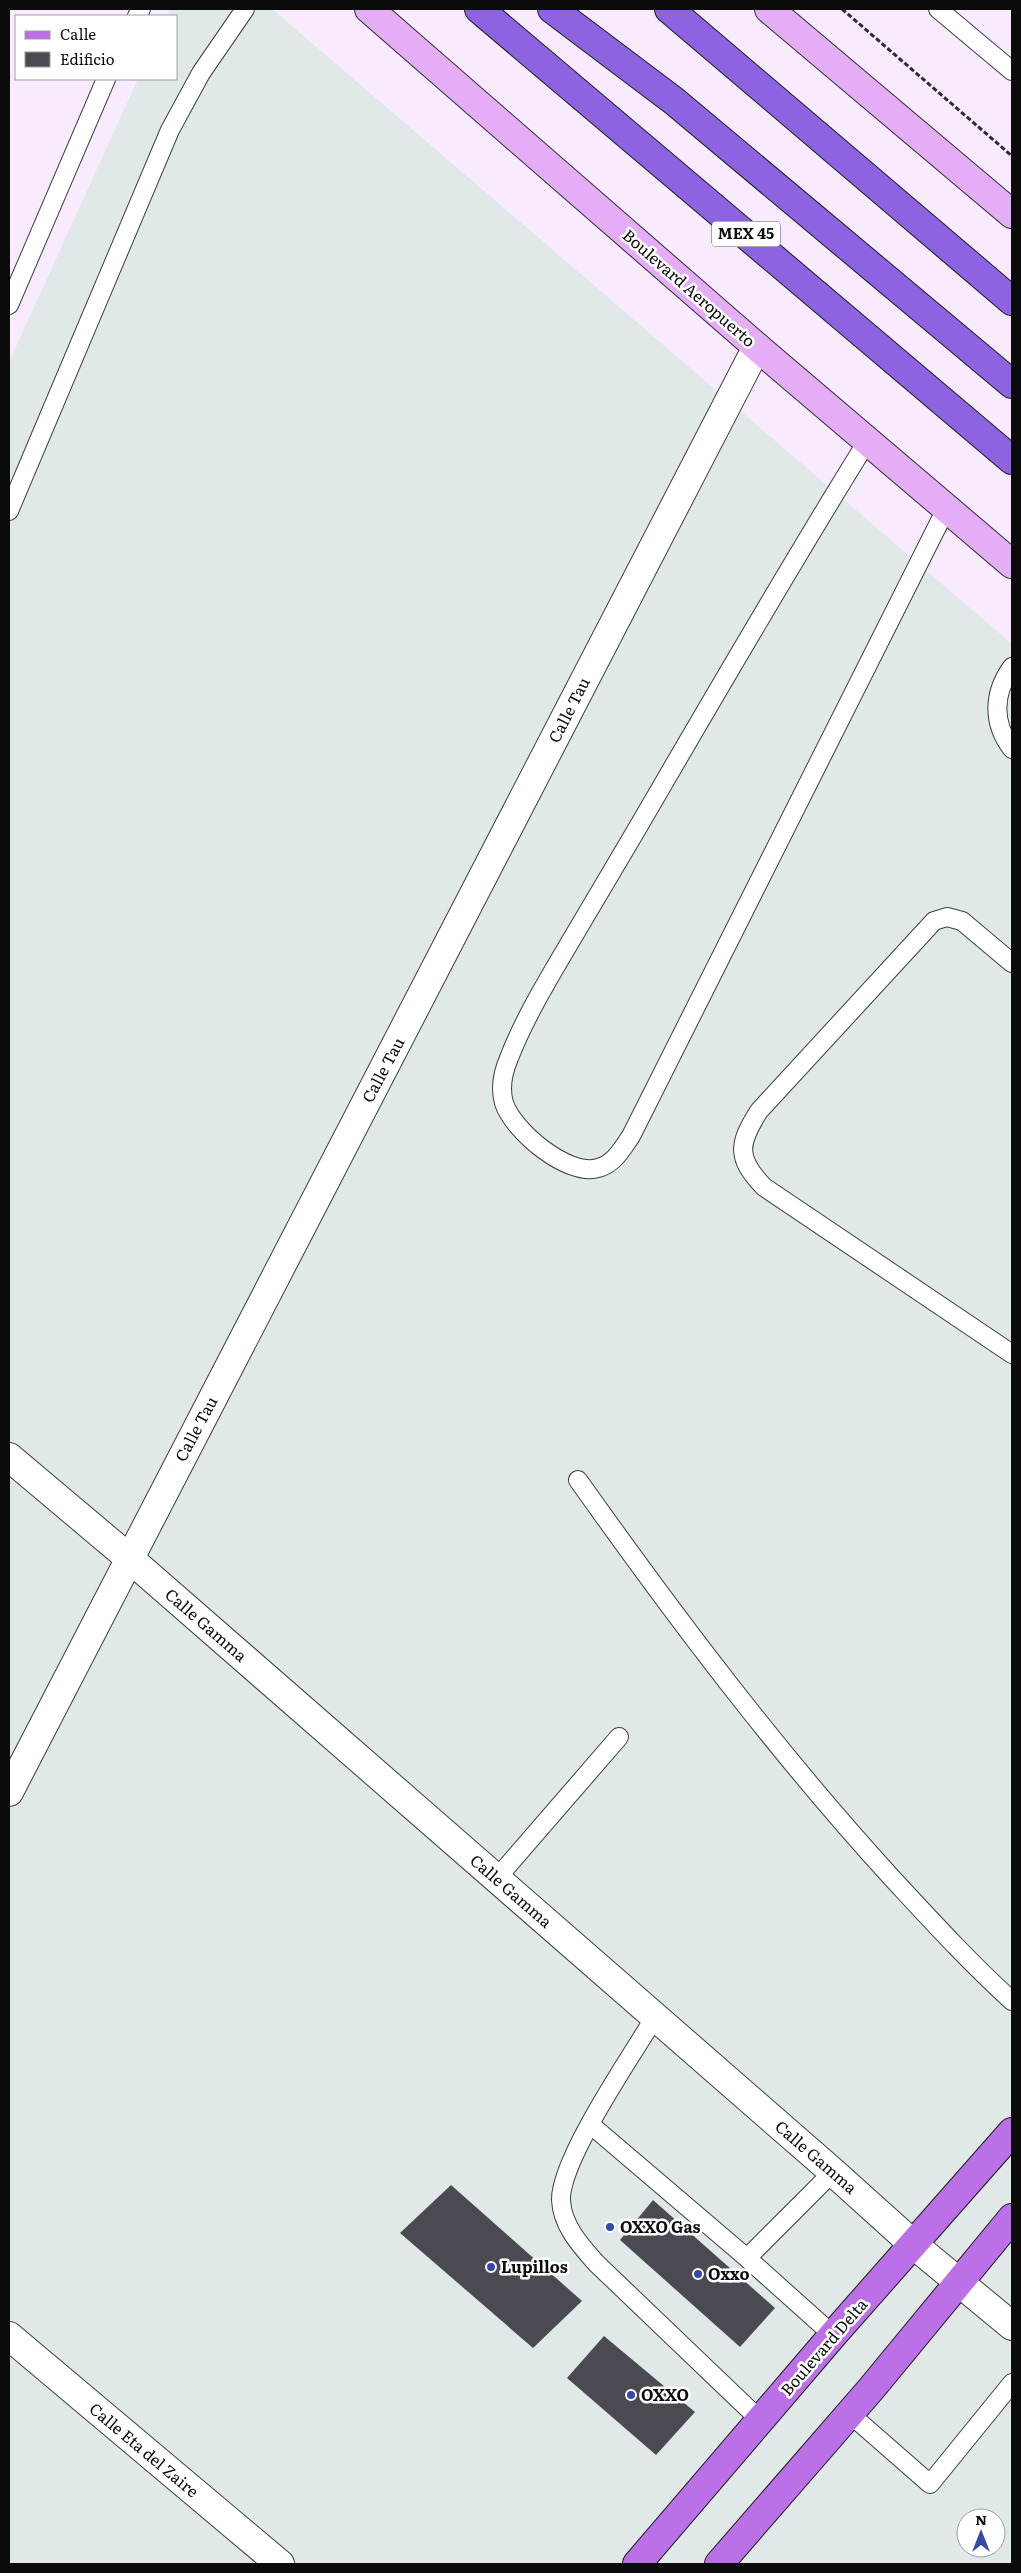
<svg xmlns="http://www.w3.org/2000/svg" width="1021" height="2573" viewBox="0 0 1021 2573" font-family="Literata,serif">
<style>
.industrial{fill:#e0e9e7;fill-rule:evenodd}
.building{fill:#4b4952}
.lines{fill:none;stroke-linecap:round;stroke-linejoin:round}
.lane-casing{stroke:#3e3e3e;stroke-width:20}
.street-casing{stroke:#3e3e3e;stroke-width:30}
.secondary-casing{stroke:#2d2d2d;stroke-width:30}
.primary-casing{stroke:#1c1c1c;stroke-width:30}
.highway-casing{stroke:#1c1c1c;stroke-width:30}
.path{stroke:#2d2d2d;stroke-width:3;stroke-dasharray:5 2.5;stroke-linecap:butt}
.lane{stroke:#fff;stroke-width:18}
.street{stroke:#fff;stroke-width:28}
.secondary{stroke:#e4adf5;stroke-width:28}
.primary{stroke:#bb70e8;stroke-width:28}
.highway{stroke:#8d63e2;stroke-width:28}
.poi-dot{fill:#3449a9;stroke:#fff;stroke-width:2}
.labels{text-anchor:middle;stroke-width:5;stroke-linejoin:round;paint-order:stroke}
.shield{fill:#fff;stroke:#545454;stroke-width:1}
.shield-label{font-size:15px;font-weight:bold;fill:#0b0b0b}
.street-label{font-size:16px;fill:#0b0b0b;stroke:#fff}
.poi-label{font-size:16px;font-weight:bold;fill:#0b0b0b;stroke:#fff;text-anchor:start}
</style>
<rect width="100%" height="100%" fill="#f7ebfd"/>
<!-- industrial -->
<path class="industrial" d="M 170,9 L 272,9 L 1012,644 L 1012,2564 L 9,2564 L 9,362 L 138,79 L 176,79 L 176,16 L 166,16 ZM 966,2518 L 996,2518 L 996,2548 L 966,2548 Z"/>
<!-- building -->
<path class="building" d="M 451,2185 L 582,2301 L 533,2348 L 400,2233 Z
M 653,2200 L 775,2308 L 740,2347 L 620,2240 Z
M 604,2336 L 695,2412 L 656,2455 L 567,2378 Z"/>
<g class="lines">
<defs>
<path id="lane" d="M 938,9 L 1012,71
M 137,16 L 141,9
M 9,305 L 106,79
M 868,440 C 787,570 711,702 634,834 C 610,874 587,914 563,954 C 543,988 523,1022 509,1058 C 503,1072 500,1089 504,1103 C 513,1131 568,1177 598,1168 C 614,1164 622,1149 631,1136 L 947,507
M 9,511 L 170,130 L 201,73 L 245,9
M 1012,667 C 993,693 992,723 1012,749
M 1012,963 L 962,921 L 947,917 L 934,921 L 759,1111 C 738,1144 736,1158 764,1187 L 1012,1354
M 578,1480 C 676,1618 777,1752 891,1877 C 930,1919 969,1962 1012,2001
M 497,1878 L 619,1737
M 655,2017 C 632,2055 560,2160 561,2200 C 562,2225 580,2245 596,2263 L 760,2420
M 591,2125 L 747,2258 L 833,2335
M 747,2258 L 833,2172
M 850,2414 L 930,2484 L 1012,2383"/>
<path id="street" d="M 9,1457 L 129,1558 L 833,2172 L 914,2245 L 1012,2326
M 9,1792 L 757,347
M 9,2336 L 280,2564"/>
<path id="secondary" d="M 369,9 L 757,347 L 1012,564
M 769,9 L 1012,214"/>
<path id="primary" d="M 637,2564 L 833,2335 L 1012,2132
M 719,2564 L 871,2389 L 1012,2218"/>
<path id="highway" d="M 479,9 L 1012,460
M 552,9 L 674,101 L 1012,384
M 669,9 L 1012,301"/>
</defs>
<!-- lane casing -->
<use href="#lane" class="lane-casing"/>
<!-- street casing -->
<use href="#street" class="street-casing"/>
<!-- secondary casing -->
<use href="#secondary" class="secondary-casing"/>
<!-- primary casing -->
<use href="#primary" class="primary-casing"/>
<!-- highway casing -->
<use href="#highway" class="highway-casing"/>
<!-- path -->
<path class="path" d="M 842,9 L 1012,156"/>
<!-- lane -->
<use href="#lane" class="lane"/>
<!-- street -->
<use href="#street" class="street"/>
<!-- secondary -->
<use href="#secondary" class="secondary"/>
<!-- primary -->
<use href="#primary" class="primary"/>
<!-- highway -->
<use href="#highway" class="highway"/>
</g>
<!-- markers -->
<g class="poi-dot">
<circle cx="610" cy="2227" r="5"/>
<circle cx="491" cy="2267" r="5"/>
<circle cx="698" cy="2274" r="5"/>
<circle cx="631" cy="2395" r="5"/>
</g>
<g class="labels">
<!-- shield labels -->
<rect class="shield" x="712" y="221.5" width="68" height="25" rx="4"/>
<g class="shield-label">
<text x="746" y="239">MEX 45</text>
</g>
<!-- street labels -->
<g class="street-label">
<text transform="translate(689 288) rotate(41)" y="6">Boulevard Aeropuerto</text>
<text transform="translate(569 710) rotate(-63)" y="6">Calle Tau</text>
<text transform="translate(383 1070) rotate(-62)" y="6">Calle Tau</text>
<text transform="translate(196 1429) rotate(-62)" y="6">Calle Tau</text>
<text transform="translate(206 1625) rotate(41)" y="6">Calle Gamma</text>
<text transform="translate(511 1891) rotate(41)" y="6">Calle Gamma</text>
<text transform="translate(816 2157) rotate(41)" y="6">Calle Gamma</text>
<text transform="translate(824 2347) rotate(-49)" y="6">Boulevard Delta</text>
<text transform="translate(144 2450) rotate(40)" y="6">Calle Eta del Zaire</text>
</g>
<!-- poi labels -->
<g class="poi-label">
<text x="620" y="2233">OXXO Gas</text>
<text x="501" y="2273">Lupillos</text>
<text x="708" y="2280">Oxxo</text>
<text x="641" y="2401">OXXO</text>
</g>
</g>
<!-- border -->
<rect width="1021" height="2573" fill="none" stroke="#0b0b0b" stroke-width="20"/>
<!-- legend -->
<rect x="15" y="15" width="162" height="65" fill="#ffffff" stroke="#9d9d9d"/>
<rect x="25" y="31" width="25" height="8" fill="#bb70e8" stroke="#9d9d9d"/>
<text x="60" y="40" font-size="15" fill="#0b0b0b">Calle</text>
<rect x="25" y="52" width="25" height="15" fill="#4b4952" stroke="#9d9d9d"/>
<text x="60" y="65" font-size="15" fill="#0b0b0b">Edificio</text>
<!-- north arrow -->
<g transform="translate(981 2533)"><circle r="24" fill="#ffffff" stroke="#9d9d9d"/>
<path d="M0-4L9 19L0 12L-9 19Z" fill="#3449a9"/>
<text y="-8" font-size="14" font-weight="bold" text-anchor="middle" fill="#0b0b0b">N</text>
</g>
</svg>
